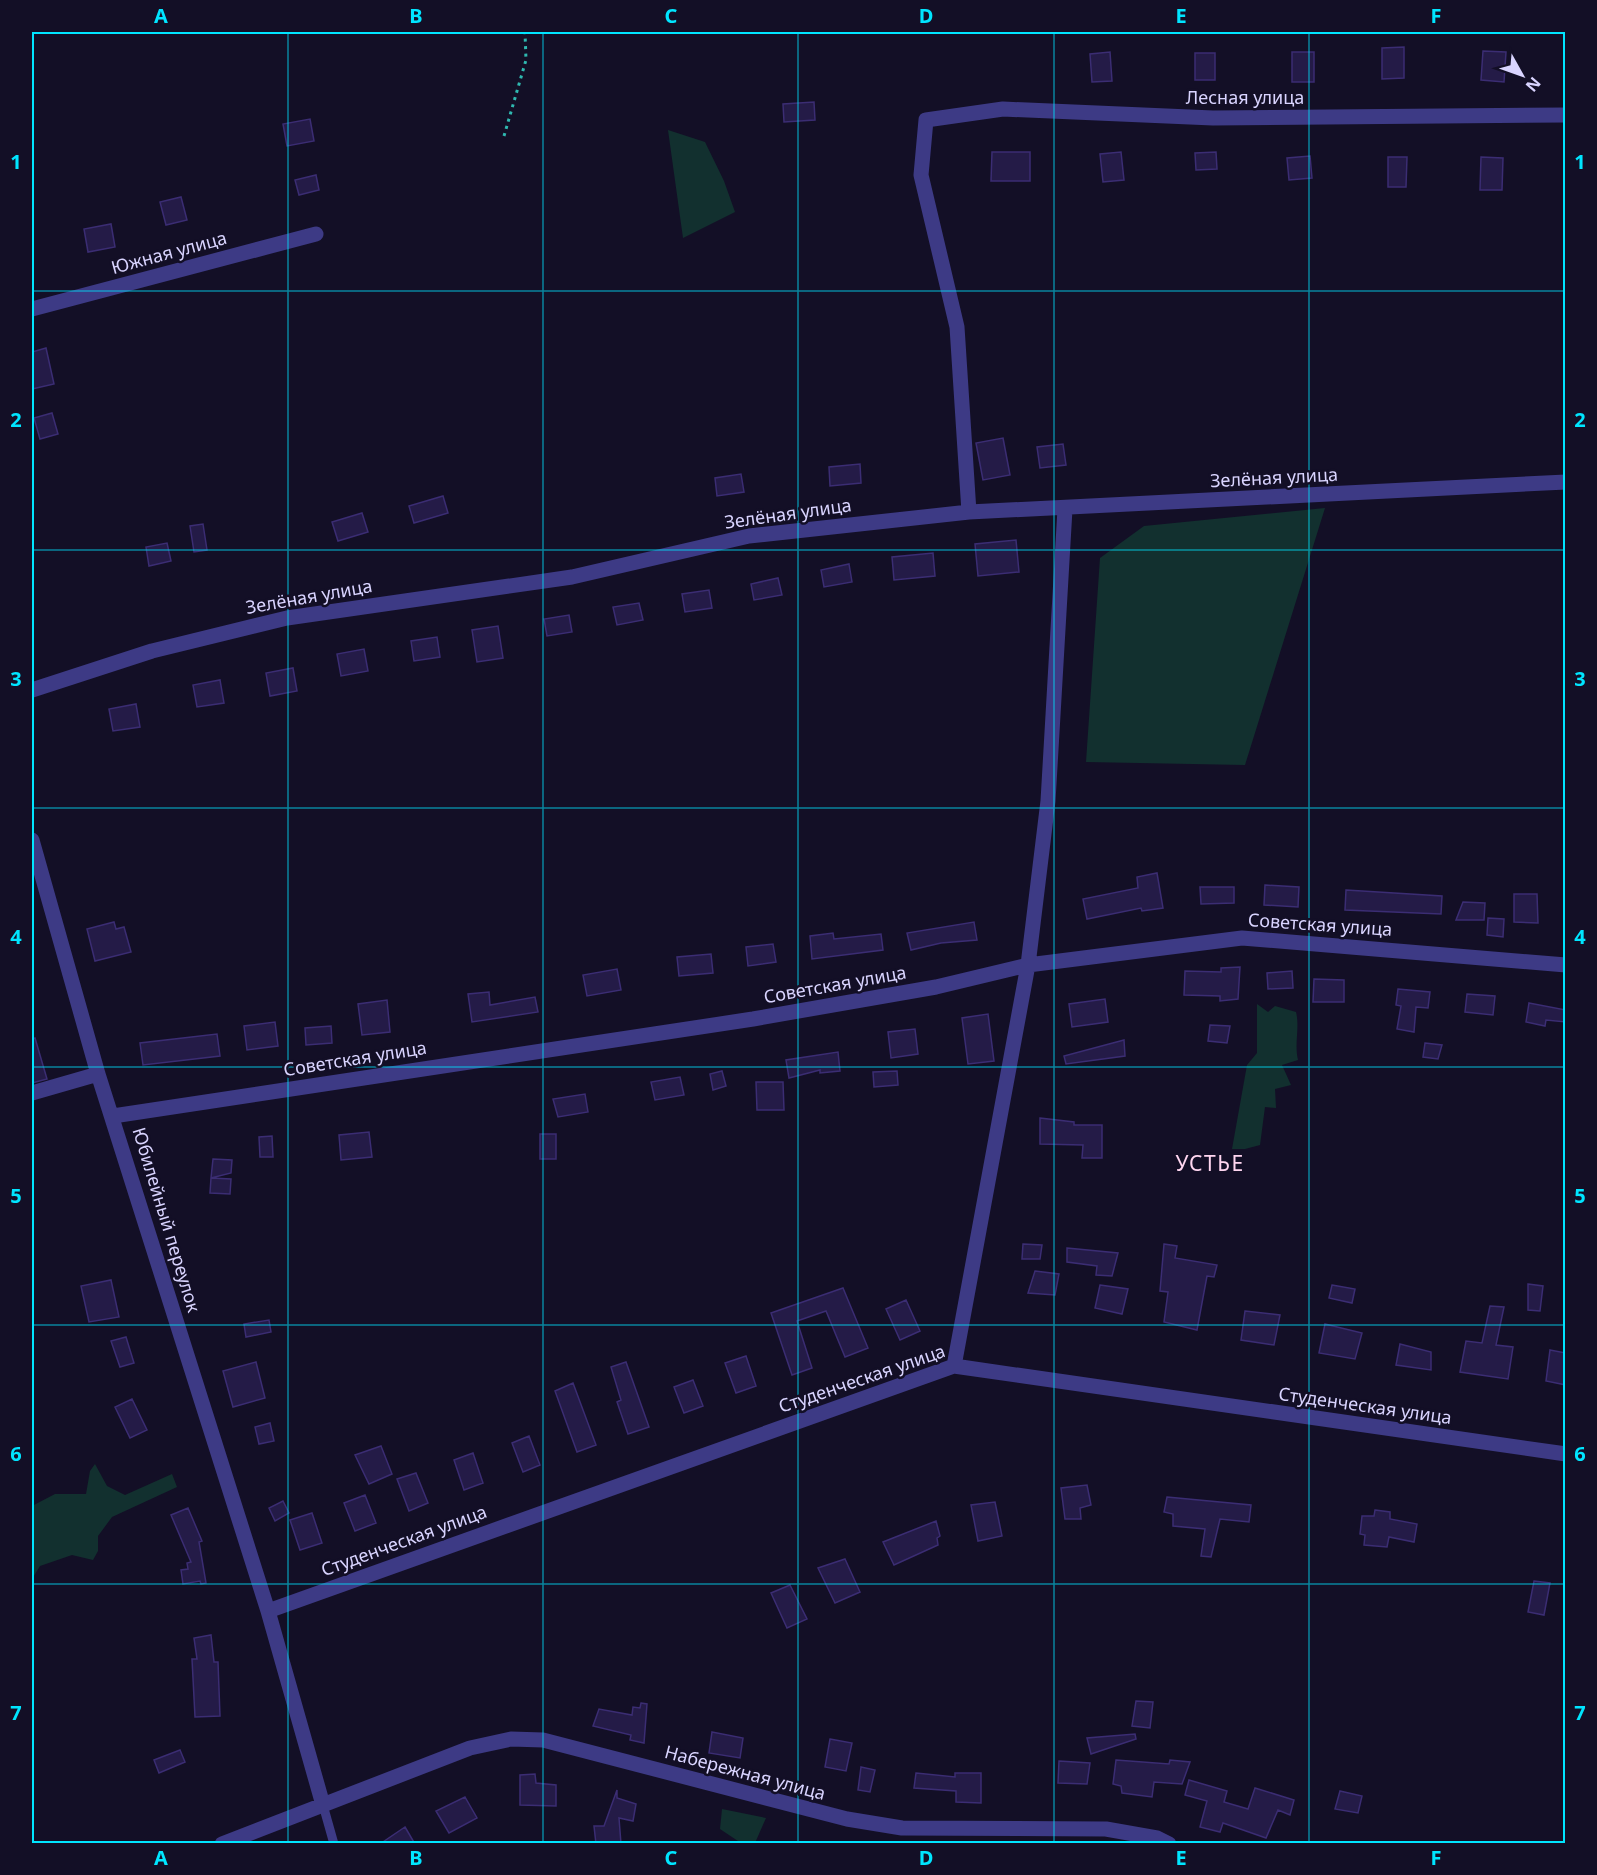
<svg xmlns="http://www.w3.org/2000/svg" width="1597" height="1875" viewBox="0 0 1597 1875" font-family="'Noto Sans',sans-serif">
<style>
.green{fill:#12302f}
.building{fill:#241b47;stroke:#3b2d73;stroke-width:1.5}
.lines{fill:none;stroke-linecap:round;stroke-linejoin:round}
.path{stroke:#2fb8b0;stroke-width:3;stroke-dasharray:3 4.5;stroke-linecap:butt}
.service{stroke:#3d3a85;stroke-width:9}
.minor{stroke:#3d3a85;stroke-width:15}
.grid{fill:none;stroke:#00e5ff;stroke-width:1.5;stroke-opacity:0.55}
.labels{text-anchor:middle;stroke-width:5;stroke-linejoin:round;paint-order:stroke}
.street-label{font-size:18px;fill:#d9d4ff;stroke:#130f26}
.quarter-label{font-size:21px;letter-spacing:1.5px;fill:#ffd6f0;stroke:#130f26}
.neatline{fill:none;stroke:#00e5ff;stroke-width:2}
.grid-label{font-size:20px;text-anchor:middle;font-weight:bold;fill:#00e5ff}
</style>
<rect width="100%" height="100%" fill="#130f26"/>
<!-- green -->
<path class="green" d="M 668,130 L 705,142 L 724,181 L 735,212 L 683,238 Z
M 1325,508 L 1245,765 L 1086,762 L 1100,558 L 1144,526 Z
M 1257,1004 L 1268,1012 L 1275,1006 L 1296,1012 C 1300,1028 1294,1043 1298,1060 L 1282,1065 L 1291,1085 L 1275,1089 L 1276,1108 L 1265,1107 L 1260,1145 L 1245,1149 L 1232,1149 L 1247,1065 L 1257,1053 Z
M 95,1464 L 107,1486 L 125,1495 L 172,1474 L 177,1487 L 112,1517 L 98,1536 L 98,1551 L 93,1560 L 72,1555 L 40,1566 L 32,1579 L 32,1506 L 55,1494 L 86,1494 L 90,1471 Z
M 722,1809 L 766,1818 L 755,1843 L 737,1843 L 738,1841 L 720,1829 Z"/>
<!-- building -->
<path class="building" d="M 1404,47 L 1404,78 L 1382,79 L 1382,48 Z
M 1483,51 L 1506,52 L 1504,82 L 1481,80 Z
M 1110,52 L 1112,81 L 1092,82 L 1090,54 Z
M 1292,52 L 1314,52 L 1314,82 L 1292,82 Z
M 1195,53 L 1215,53 L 1215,80 L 1195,80 Z
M 814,102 L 815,120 L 784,122 L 783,104 Z
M 310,119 L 314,141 L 287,146 L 283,124 Z
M 992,152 L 1030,152 L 1030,181 L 991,181 Z
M 1121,152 L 1124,180 L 1103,182 L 1100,154 Z
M 1216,152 L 1217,169 L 1196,170 L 1195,153 Z
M 1310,156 L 1312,178 L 1289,180 L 1287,158 Z
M 1388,157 L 1407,157 L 1406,187 L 1388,187 Z
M 1481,157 L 1503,158 L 1502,190 L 1480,190 Z
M 316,175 L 319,190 L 299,195 L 295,180 Z
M 181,197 L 187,220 L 166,225 L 160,202 Z
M 111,224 L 115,247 L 88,252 L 84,229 Z
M 46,348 L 54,384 L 32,389 L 32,352 Z
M 52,413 L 58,434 L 40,439 L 34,418 Z
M 1003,438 L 1010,475 L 983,480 L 976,443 Z
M 1063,444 L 1066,465 L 1040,468 L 1037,447 Z
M 860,464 L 861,483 L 830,486 L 829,467 Z
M 741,474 L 744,492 L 717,496 L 715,478 Z
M 443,496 L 448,513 L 414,523 L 409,506 Z
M 362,513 L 368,532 L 338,541 L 332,522 Z
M 203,524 L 207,550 L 194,552 L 190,526 Z
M 1016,540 L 1019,572 L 978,576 L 975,544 Z
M 167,543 L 171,561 L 149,566 L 146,547 Z
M 933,553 L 935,576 L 894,580 L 892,557 Z
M 849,564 L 852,582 L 824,587 L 821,570 Z
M 778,578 L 782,595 L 754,600 L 751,584 Z
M 709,590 L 712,608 L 685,612 L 682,594 Z
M 639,603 L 643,620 L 617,625 L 613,607 Z
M 569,615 L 572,632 L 547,636 L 544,619 Z
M 498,626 L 503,658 L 477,662 L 472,630 Z
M 437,637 L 440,657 L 414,661 L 411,641 Z
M 364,649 L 368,671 L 341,676 L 337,654 Z
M 293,668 L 297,691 L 270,696 L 266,673 Z
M 220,680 L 224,703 L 197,707 L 193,685 Z
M 136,704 L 140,727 L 113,731 L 109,709 Z
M 1157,873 L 1163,908 L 1142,911 L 1141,908 L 1087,919 L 1083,899 L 1138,888 L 1137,877 Z
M 1265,885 L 1299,887 L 1298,907 L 1264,905 Z
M 1200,887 L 1234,887 L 1234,903 L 1201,904 Z
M 1346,890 L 1442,896 L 1441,914 L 1345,910 Z
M 1514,894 L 1537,894 L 1538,923 L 1514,922 Z
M 1463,902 L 1485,903 L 1484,920 L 1456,920 Z
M 1488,918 L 1504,919 L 1503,937 L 1487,935 Z
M 114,922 L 116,929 L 124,927 L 131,952 L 95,961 L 87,929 Z
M 974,922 L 977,940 L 941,943 L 911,950 L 907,933 Z
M 833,933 L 834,939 L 881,934 L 883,950 L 812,959 L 810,936 Z
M 773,944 L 776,962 L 748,966 L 746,947 Z
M 711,954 L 713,973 L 679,976 L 677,957 Z
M 1240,967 L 1238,999 L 1220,1001 L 1220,996 L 1184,995 L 1185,971 L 1221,972 L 1221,968 Z
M 617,969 L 621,990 L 587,996 L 583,975 Z
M 1292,971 L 1293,988 L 1268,989 L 1267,973 Z
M 1314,979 L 1344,980 L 1344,1002 L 1313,1002 Z
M 1398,989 L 1430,992 L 1428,1008 L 1416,1007 L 1414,1032 L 1397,1029 L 1401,1006 L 1396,1005 Z
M 489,992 L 490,1005 L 535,997 L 538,1012 L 472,1022 L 468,994 Z
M 1467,994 L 1495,996 L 1493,1015 L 1465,1012 Z
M 1105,999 L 1108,1022 L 1072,1027 L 1069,1004 Z
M 387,1000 L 390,1032 L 362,1035 L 358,1004 Z
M 1529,1003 L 1566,1010 L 1566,1022 L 1546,1020 L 1545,1026 L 1526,1022 Z
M 988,1014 L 994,1061 L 968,1064 L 962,1018 Z
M 275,1022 L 278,1046 L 247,1050 L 244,1026 Z
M 1210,1025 L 1230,1026 L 1227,1043 L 1208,1041 Z
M 331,1026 L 332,1043 L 306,1045 L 305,1028 Z
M 915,1029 L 918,1054 L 891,1058 L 888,1032 Z
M 217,1034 L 220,1056 L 143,1065 L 140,1043 Z
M 35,1038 L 47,1079 L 32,1083 L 32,1039 Z
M 1124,1040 L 1125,1056 L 1066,1064 L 1064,1056 Z
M 1425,1043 L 1442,1045 L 1438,1059 L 1423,1057 Z
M 838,1052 L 840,1071 L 820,1073 L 820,1070 L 789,1078 L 786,1060 Z
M 722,1071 L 726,1086 L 713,1090 L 710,1074 Z
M 897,1071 L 898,1085 L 874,1087 L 873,1072 Z
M 680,1077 L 684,1095 L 655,1100 L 651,1082 Z
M 756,1082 L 783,1082 L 784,1110 L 757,1110 Z
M 585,1094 L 588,1112 L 558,1117 L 553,1099 Z
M 1040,1118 L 1074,1122 L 1074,1125 L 1102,1125 L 1102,1158 L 1082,1158 L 1083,1145 L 1040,1144 Z
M 369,1132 L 372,1157 L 341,1160 L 339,1135 Z
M 540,1134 L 556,1134 L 556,1159 L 540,1159 Z
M 272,1136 L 273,1157 L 260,1157 L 259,1137 Z
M 213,1159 L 232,1160 L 231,1173 L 211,1178 Z
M 211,1178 L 231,1179 L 230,1194 L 210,1193 Z
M 1023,1244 L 1042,1245 L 1040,1259 L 1022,1259 Z
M 1164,1244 L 1177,1246 L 1175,1258 L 1217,1265 L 1214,1277 L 1207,1276 L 1197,1330 L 1164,1322 L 1168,1292 L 1160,1291 Z
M 1067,1248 L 1118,1253 L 1112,1276 L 1096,1275 L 1097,1266 L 1067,1262 Z
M 1035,1271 L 1059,1274 L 1055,1295 L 1028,1293 Z
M 111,1280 L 119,1317 L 89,1322 L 81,1286 Z
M 1528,1284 L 1543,1286 L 1540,1311 L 1528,1310 Z
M 1100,1285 L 1128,1289 L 1122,1314 L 1095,1308 Z
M 1332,1285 L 1355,1289 L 1352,1303 L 1329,1298 Z
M 843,1288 L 868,1348 L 845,1357 L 826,1311 L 797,1321 L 812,1368 L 792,1375 L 771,1313 Z
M 906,1300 L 920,1331 L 900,1340 L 886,1309 Z
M 1490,1306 L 1504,1307 L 1496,1345 L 1513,1347 L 1508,1379 L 1460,1372 L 1466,1341 L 1482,1343 Z
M 1245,1311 L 1280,1315 L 1274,1345 L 1241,1340 Z
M 269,1320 L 271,1332 L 246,1337 L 244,1324 Z
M 1325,1324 L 1362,1333 L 1355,1359 L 1319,1353 Z
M 126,1337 L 134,1363 L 120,1367 L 111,1341 Z
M 1400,1344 L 1431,1352 L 1431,1370 L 1396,1365 Z
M 1550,1350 L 1566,1353 L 1566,1385 L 1546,1381 Z
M 746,1356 L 756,1386 L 736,1393 L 725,1363 Z
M 256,1362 L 265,1398 L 233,1407 L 223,1371 Z
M 626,1362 L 649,1427 L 628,1434 L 617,1402 L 621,1400 L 611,1367 Z
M 693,1380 L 703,1406 L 684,1413 L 674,1387 Z
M 573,1383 L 596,1445 L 577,1452 L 555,1391 Z
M 132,1399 L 147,1430 L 130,1438 L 115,1407 Z
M 270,1423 L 274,1441 L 259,1444 L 255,1427 Z
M 529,1436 L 540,1465 L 523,1472 L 512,1443 Z
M 381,1446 L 392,1474 L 369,1484 L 355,1455 Z
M 473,1453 L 483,1483 L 464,1490 L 454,1460 Z
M 416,1473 L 428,1503 L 409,1511 L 397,1479 Z
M 1087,1485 L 1091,1505 L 1080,1508 L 1081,1519 L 1065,1519 L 1061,1488 Z
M 365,1495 L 376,1523 L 355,1531 L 344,1503 Z
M 1167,1497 L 1251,1505 L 1249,1522 L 1220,1519 L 1211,1557 L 1201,1556 L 1205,1529 L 1173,1526 L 1173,1514 L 1164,1512 Z
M 283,1501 L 289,1513 L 275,1521 L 269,1508 Z
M 995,1502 L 1002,1536 L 978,1541 L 971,1505 Z
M 188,1508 L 202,1541 L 199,1542 L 206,1583 L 201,1584 L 200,1581 L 183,1584 L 181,1570 L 188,1569 L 187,1563 L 191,1562 L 171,1515 Z
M 1375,1510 L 1390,1512 L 1390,1519 L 1417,1524 L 1414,1542 L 1389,1537 L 1387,1547 L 1364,1545 L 1365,1535 L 1360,1534 L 1362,1516 L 1374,1516 Z
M 312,1513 L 322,1543 L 300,1550 L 290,1520 Z
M 936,1521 L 940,1536 L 937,1538 L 938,1545 L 894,1565 L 883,1542 Z
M 845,1559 L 860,1592 L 835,1603 L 818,1568 Z
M 1534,1581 L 1550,1583 L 1544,1615 L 1528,1612 Z
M 790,1585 L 807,1619 L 787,1628 L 771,1593 Z
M 211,1635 L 214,1662 L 218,1662 L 220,1716 L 195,1717 L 192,1659 L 197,1659 L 194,1638 Z
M 1136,1701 L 1153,1702 L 1150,1728 L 1132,1726 Z
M 641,1703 L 647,1704 L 644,1743 L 630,1740 L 631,1735 L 593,1726 L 599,1709 L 632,1715 L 633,1707 L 640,1708 Z
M 712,1732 L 743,1738 L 740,1758 L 709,1753 Z
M 1135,1734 L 1136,1739 L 1091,1754 L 1087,1738 Z
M 830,1739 L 852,1743 L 846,1771 L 825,1767 Z
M 180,1750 L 185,1762 L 159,1773 L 154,1760 Z
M 1116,1760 L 1169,1764 L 1170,1760 L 1190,1762 L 1182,1784 L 1154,1782 L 1152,1797 L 1122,1793 L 1121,1786 L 1113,1784 Z
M 1059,1761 L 1090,1763 L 1087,1784 L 1058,1783 Z
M 861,1767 L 875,1770 L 870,1792 L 858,1790 Z
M 916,1773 L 955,1777 L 955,1773 L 981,1773 L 981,1803 L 956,1802 L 956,1791 L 914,1788 Z
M 535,1774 L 536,1783 L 556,1785 L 556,1806 L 520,1805 L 520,1775 Z
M 1189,1780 L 1227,1791 L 1224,1802 L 1248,1809 L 1255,1788 L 1294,1800 L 1290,1815 L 1278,1810 L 1266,1838 L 1223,1823 L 1220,1832 L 1200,1827 L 1207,1801 L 1185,1795 Z
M 617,1790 L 617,1798 L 636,1804 L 633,1821 L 619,1818 L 621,1844 L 596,1844 L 594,1826 L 604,1826 Z
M 1340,1791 L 1362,1796 L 1358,1813 L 1335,1809 Z
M 465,1797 L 477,1818 L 449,1833 L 436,1811 Z
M 405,1827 L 415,1844 L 380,1844 Z"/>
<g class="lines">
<!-- path -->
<path class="path" d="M 504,136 L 526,60 L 525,32"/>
<!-- service -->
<path class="service" d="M 323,1805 L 334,1844"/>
<!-- minor -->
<path class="minor" d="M 32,309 L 316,234
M 969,512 L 957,327 L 921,175 L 926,120 L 1003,109 L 1213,118 L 1566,115
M 32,690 L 152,651 L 287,618 L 572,577 L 749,536 L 969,512 L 1566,482
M 32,840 L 98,1074 L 268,1611 L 323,1805
M 32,1093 L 98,1074
M 113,1116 L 753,1019 L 936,987 L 1028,965 L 1242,938 L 1566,965
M 954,1366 L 1028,965 L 1048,801 L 1065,509
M 268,1611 L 954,1366 L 1566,1454
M 222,1844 L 470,1748 L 511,1739 L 543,1740 L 847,1819 L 902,1828 L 1106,1829 L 1157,1838 L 1169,1844"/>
</g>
<!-- grid -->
<path class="grid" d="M 288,32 L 288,1844M 543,32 L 543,1844M 798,32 L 798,1844M 1054,32 L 1054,1844M 1309,32 L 1309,1844M 32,291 L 1566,291M 32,550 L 1566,550M 32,808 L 1566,808M 32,1067 L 1566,1067M 32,1325 L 1566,1325M 32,1584 L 1566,1584"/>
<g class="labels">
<!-- street labels -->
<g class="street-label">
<text x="1245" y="104">Лесная улица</text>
<text transform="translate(169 253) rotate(-15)" y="6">Южная улица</text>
<text transform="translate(1274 478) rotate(-3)" y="6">Зелёная улица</text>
<text transform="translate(788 514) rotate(-8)" y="6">Зелёная улица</text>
<text transform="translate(309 597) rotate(-10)" y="6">Зелёная улица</text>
<text transform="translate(1320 925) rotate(4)" y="6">Советская улица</text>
<text transform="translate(835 985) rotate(-10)" y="6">Советская улица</text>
<text transform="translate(355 1059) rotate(-9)" y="6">Советская улица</text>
<text transform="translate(166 1220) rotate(73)" y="6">Юбилейный переулок</text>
<text transform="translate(862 1379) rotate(-19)" y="6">Студенческая улица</text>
<text transform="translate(1365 1406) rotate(8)" y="6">Студенческая улица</text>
<text transform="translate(404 1541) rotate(-20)" y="6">Студенческая улица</text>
<text transform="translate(745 1773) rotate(15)" y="6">Набережная улица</text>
</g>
<!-- quarter labels -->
<g class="quarter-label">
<text x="1210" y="1171">УСТЬЕ</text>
</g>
</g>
<!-- border -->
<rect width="1597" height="1875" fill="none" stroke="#130f26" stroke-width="66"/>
<!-- north arrow -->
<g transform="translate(1522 75) rotate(130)" stroke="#130f26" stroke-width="4.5" paint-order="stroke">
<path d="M0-4.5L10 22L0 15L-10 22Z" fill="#d9d4ff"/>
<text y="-9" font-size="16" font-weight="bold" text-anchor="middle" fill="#d9d4ff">N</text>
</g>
<rect x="33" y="33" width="1531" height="1809" class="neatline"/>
<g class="grid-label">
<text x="161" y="23">A</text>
<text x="416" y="23">B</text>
<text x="671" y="23">C</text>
<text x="926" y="23">D</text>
<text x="1181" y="23">E</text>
<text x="1436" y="23">F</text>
<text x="16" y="169">1</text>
<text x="1580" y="169">1</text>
<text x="16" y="427">2</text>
<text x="1580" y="427">2</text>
<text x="16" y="686">3</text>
<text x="1580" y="686">3</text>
<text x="16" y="944">4</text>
<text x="1580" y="944">4</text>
<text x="16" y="1203">5</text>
<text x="1580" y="1203">5</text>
<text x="16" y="1461">6</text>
<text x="1580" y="1461">6</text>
<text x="16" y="1720">7</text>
<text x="1580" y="1720">7</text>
<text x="161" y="1865">A</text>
<text x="416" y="1865">B</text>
<text x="671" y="1865">C</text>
<text x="926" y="1865">D</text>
<text x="1181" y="1865">E</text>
<text x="1436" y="1865">F</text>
</g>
</svg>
